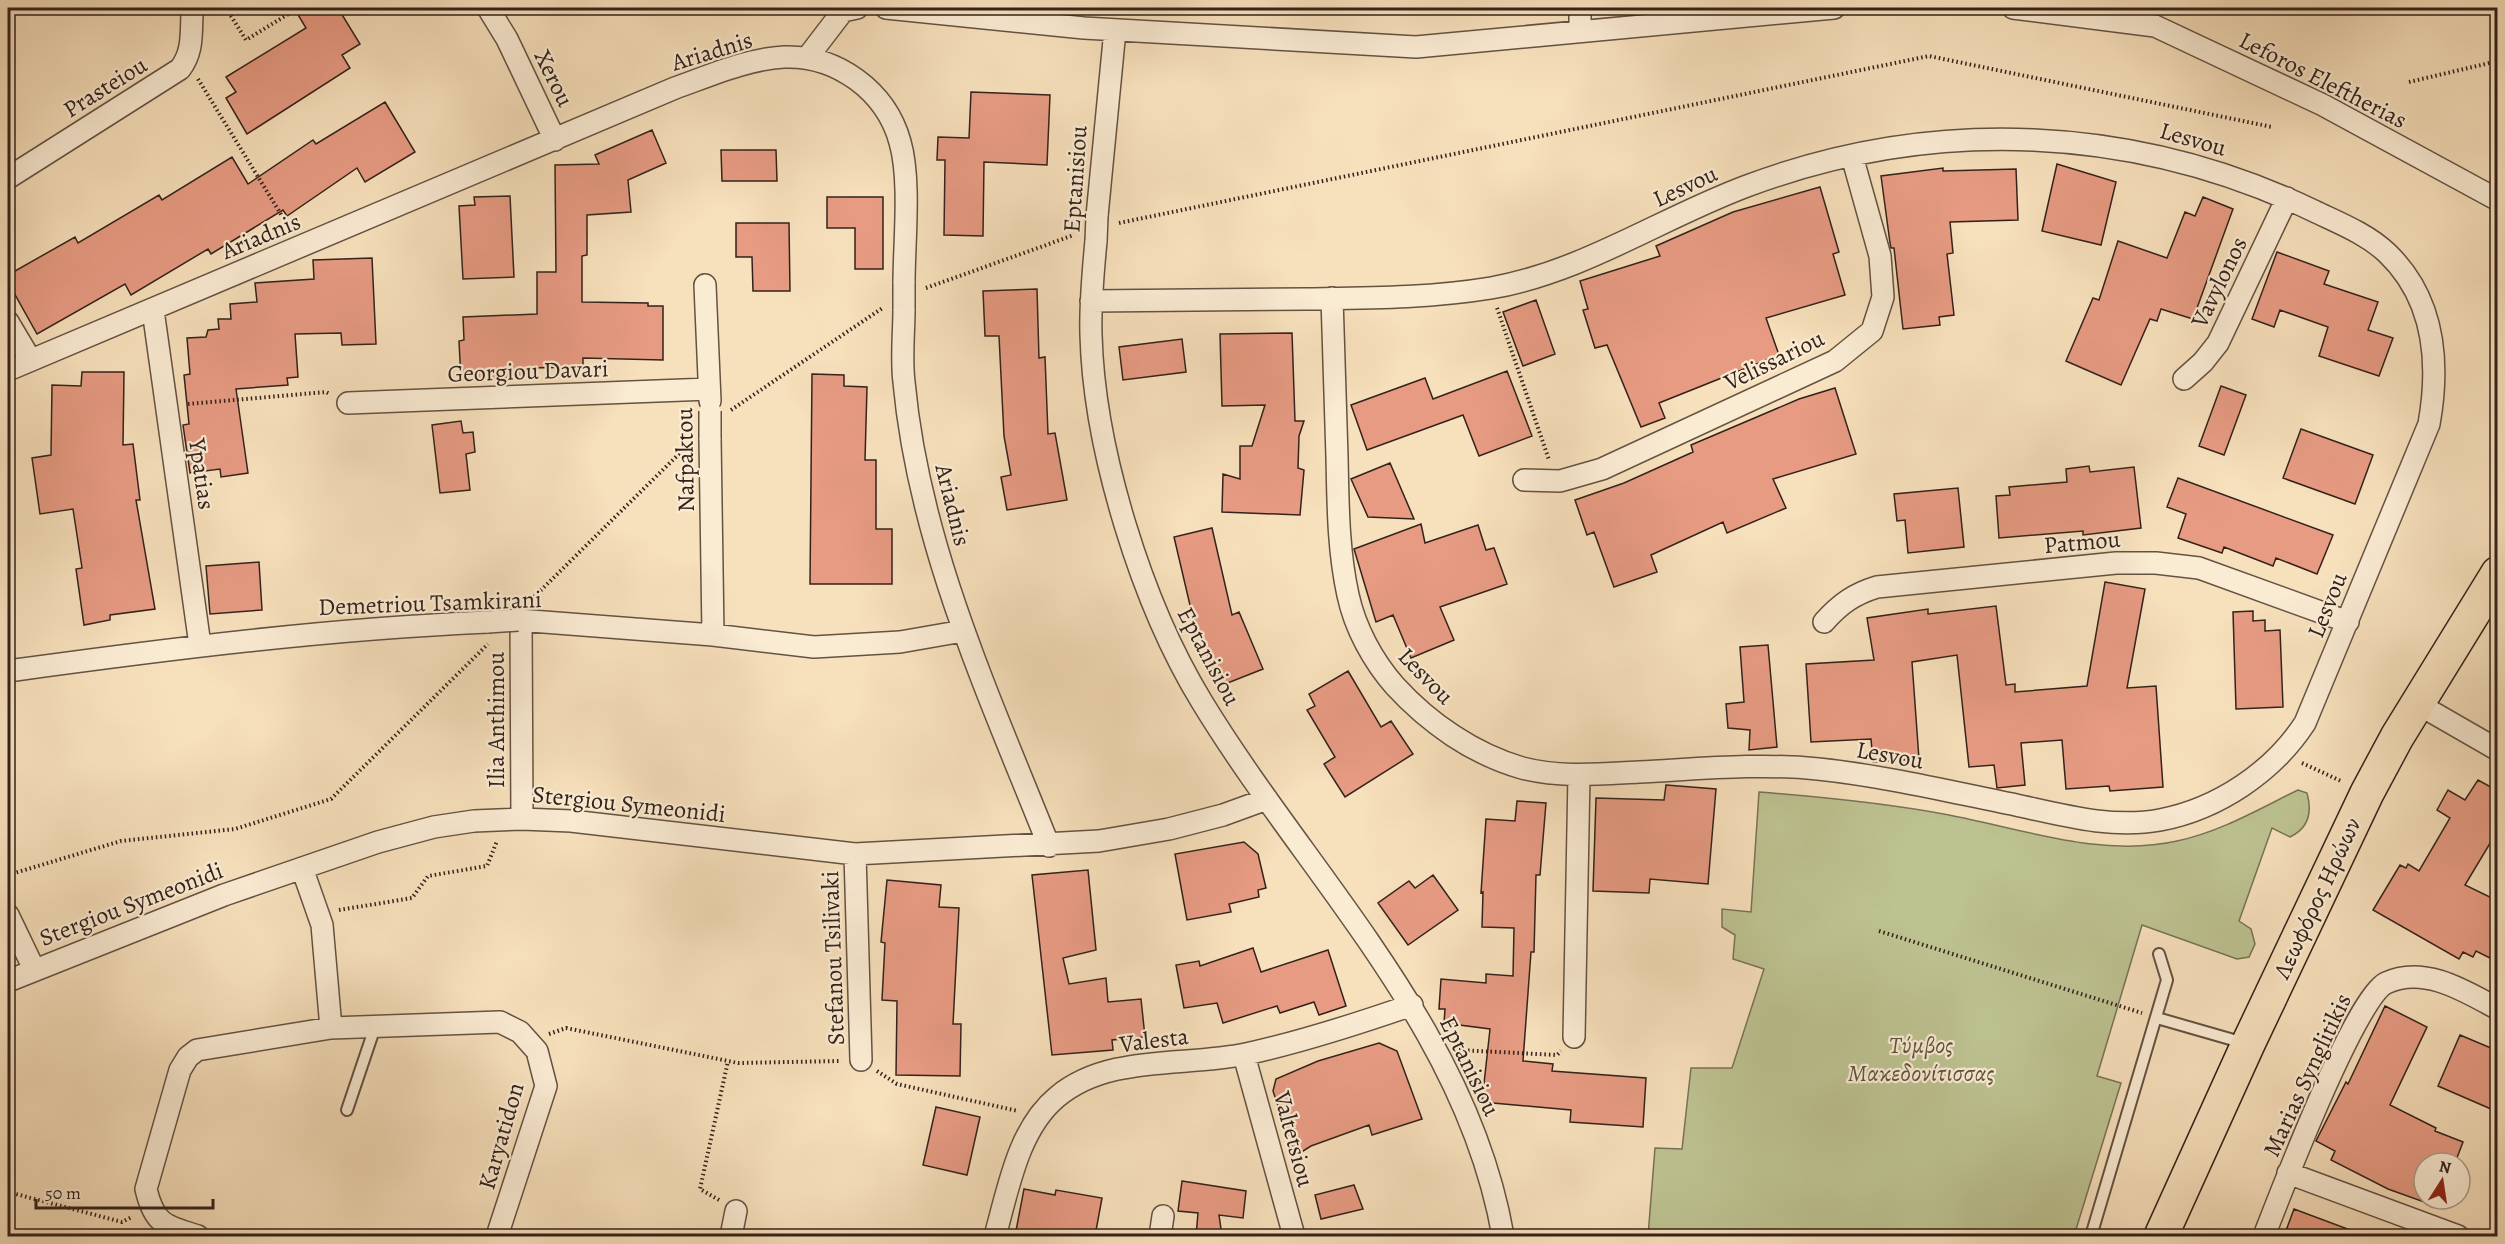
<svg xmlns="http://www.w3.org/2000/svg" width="2505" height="1244" viewBox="0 0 2505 1244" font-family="Alegreya,serif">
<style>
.green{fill:#bdc291;stroke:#787256;stroke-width:1.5}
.building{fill:#e79b83;stroke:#33221b;stroke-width:1.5}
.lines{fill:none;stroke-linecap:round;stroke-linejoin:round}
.lane-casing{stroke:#645243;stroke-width:14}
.street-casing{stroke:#645243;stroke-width:24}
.primary-casing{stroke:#33221b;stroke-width:36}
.path{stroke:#33221b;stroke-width:4;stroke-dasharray:1.5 3;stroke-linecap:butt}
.lane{stroke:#faebd3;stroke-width:10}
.street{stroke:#faebd3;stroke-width:21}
.primary{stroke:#f7e0bc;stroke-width:33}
.street-bridge-casing{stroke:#645243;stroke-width:24;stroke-linecap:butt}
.street-bridge{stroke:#faebd3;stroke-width:21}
.labels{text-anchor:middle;stroke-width:4.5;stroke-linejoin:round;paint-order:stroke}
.street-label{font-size:24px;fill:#33221b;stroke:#faebd3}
.park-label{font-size:24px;font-style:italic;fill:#5c523e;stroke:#faebd3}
</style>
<rect width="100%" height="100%" fill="#f7e0bc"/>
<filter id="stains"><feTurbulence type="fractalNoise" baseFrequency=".00333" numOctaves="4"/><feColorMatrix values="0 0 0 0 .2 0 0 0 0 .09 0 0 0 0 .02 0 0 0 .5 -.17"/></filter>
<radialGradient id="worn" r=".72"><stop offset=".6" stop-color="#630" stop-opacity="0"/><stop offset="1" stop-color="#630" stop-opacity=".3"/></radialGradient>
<!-- green -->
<path class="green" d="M 2298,790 L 2307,793 C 2312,811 2309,828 2290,837 L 2272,828 L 2239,921 L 2251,929 L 2255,944 L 2249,957 L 2237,959 L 2142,925 L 2097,1076 L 2121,1083 L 2074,1236 L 1648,1236 L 1655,1148 L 1682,1149 L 1691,1068 L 1732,1068 L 1764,969 L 1733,959 L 1735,935 L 1722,927 L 1722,909 L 1751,912 L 1759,792 C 1823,797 1886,803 1949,815 C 2022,829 2102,858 2177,841 C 2220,832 2259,809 2298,790 Z"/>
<!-- building -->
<path class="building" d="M 294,8 L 338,8 L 360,44 L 342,55 L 350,68 L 247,134 L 226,98 L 236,92 L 226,77 L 306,28 Z
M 971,92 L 1050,95 L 1047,165 L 984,162 L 983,236 L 944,235 L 945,160 L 937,160 L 938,137 L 969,138 Z
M 385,102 L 415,152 L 365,182 L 357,168 L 287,216 L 283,210 L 211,254 L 208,249 L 131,295 L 125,284 L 37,334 L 8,282 L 8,275 L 75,237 L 78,243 L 159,195 L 162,200 L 232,157 L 248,184 L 313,140 L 316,144 Z
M 652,130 L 666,163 L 628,180 L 631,212 L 587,215 L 587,255 L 582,256 L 582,302 L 648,303 L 648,306 L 663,306 L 663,360 L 583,358 L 583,367 L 529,368 L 529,377 L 461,380 L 459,341 L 464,340 L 463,317 L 537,314 L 537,272 L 556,272 L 555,165 L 599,164 L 595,155 Z
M 721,150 L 776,150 L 777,181 L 722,181 Z
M 2057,164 L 2116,182 L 2101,245 L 2042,231 Z
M 1943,168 L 1943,171 L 2016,169 L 2018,220 L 1950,222 L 1953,253 L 1947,254 L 1954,315 L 1939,317 L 1940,325 L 1903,329 L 1894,248 L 1891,248 L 1890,243 L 1881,176 Z
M 1820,187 L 1839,252 L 1833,254 L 1845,295 L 1766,318 L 1779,355 L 1659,403 L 1665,418 L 1641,427 L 1607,345 L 1595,348 L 1583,310 L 1588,309 L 1580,281 L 1660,256 L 1656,246 L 1733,212 Z
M 510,196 L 514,277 L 463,279 L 459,206 L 475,205 L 474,197 Z
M 827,197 L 883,197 L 883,269 L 855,269 L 855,228 L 827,228 Z
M 2203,197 L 2233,209 L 2193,319 L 2161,309 L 2157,321 L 2150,319 L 2121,385 L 2066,361 L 2093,298 L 2099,300 L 2118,241 L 2167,258 L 2185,212 L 2195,216 Z
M 736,223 L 789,223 L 790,291 L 753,291 L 752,257 L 736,257 Z
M 2277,252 L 2329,271 L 2324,284 L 2378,302 L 2368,330 L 2393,338 L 2379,376 L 2319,356 L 2328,327 L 2280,310 L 2274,327 L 2252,319 Z
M 372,258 L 376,344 L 342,345 L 341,333 L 295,334 L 298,377 L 287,378 L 288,385 L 236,389 L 248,473 L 221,477 L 220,469 L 190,473 L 183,425 L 189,424 L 184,375 L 190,374 L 187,338 L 206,337 L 208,330 L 219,329 L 218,319 L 231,319 L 230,304 L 257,302 L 255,283 L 314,279 L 313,260 Z
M 1037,289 L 1039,358 L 1045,357 L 1048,434 L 1055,433 L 1067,500 L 1007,510 L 1001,477 L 1011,475 L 1004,436 L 999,336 L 985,336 L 983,291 Z
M 1536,300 L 1555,354 L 1523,366 L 1503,312 Z
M 1292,333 L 1295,421 L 1304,421 L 1299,436 L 1298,468 L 1304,470 L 1300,515 L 1222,512 L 1223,474 L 1240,479 L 1240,446 L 1252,446 L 1265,405 L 1222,406 L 1220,334 Z
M 1182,339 L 1186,372 L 1123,380 L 1119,347 Z
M 1507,371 L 1532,436 L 1479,456 L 1463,415 L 1367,450 L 1351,405 L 1425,378 L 1433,399 Z
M 82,372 L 124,372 L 123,445 L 133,444 L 140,500 L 136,500 L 155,609 L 110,615 L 110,620 L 84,625 L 76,569 L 82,568 L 73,509 L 40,514 L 32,458 L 51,455 L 52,385 L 81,386 Z
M 812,374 L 844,375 L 844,386 L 867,387 L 865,460 L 876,460 L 876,529 L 892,529 L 892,584 L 810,584 Z
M 2221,386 L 2246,395 L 2224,455 L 2199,446 Z
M 1835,388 L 1856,454 L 1773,479 L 1786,508 L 1727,533 L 1723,522 L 1651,555 L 1657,572 L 1614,587 L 1594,532 L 1587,535 L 1575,500 L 1624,483 L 1693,452 L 1691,445 L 1799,399 Z
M 461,421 L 463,433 L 473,432 L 475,452 L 466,454 L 470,490 L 440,493 L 432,425 Z
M 2301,429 L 2373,455 L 2355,504 L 2283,478 Z
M 1390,463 L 1414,519 L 1368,517 L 1351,479 Z
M 2089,466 L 2090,472 L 2134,467 L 2141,528 L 2083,535 L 2083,531 L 1999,538 L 1996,496 L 2010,495 L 2009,487 L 2067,482 L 2066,469 Z
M 2178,478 L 2333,535 L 2317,574 L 2276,558 L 2273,566 L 2224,547 L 2222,553 L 2178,538 L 2186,514 L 2167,507 Z
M 1958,488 L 1964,547 L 1908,553 L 1905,520 L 1897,521 L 1894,494 Z
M 1421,524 L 1425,543 L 1478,525 L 1486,550 L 1494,548 L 1507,584 L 1440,607 L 1454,640 L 1411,658 L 1393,615 L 1376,622 L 1354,549 Z
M 1212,528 L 1232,615 L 1239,612 L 1263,669 L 1220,686 L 1193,618 L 1174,537 Z
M 259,562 L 262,610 L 210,614 L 206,566 Z
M 2105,582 L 2145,589 L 2127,688 L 2156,686 L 2163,787 L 2110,791 L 2109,786 L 2066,789 L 2062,740 L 2021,743 L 2025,785 L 1997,788 L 1994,765 L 1969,767 L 1957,655 L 1912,662 L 1919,759 L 1873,762 L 1871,739 L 1811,742 L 1806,664 L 1874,660 L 1867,618 L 1928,609 L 1928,614 L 1996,606 L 2006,685 L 2015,684 L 2015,692 L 2087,686 Z
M 2253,611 L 2253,621 L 2265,620 L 2265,631 L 2280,630 L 2283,707 L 2236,709 L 2233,612 Z
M 1768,645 L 1777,747 L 1749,750 L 1750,730 L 1728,728 L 1726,704 L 1744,702 L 1740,647 Z
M 1348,671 L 1381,727 L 1391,721 L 1413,754 L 1345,797 L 1324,764 L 1335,757 L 1307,710 L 1315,706 L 1309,694 Z
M 2478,780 L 2498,791 L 2498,830 L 2465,885 L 2498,901 L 2498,962 L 2476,951 L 2473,957 L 2463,952 L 2459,959 L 2373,910 L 2400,865 L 2406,868 L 2408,864 L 2419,871 L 2450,818 L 2437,810 L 2448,790 L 2465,800 Z
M 1666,785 L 1716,789 L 1708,884 L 1650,879 L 1649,893 L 1593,891 L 1596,798 L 1664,800 Z
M 1517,801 L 1546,803 L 1540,875 L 1536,875 L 1534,952 L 1531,952 L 1523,1061 L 1553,1064 L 1552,1071 L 1646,1078 L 1643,1127 L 1570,1122 L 1571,1110 L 1482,1102 L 1490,1029 L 1444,1023 L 1445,1009 L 1439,1009 L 1441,979 L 1486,983 L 1486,974 L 1513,976 L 1514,928 L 1482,927 L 1483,892 L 1481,893 L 1486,819 L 1515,821 Z
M 1244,842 L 1258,854 L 1266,888 L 1258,890 L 1259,897 L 1229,904 L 1231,912 L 1187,920 L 1175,854 Z
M 1088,870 L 1096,950 L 1063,958 L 1069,984 L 1106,978 L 1108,1002 L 1141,999 L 1145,1037 L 1112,1040 L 1113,1050 L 1052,1055 L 1032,875 Z
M 1433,875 L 1458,910 L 1408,945 L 1378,903 L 1409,881 L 1415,888 Z
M 887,880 L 941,885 L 939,907 L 959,908 L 953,1024 L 961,1024 L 960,1076 L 896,1075 L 897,1001 L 882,1000 L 885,943 L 881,942 Z
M 1253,948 L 1261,972 L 1328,950 L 1346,1006 L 1319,1015 L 1314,1002 L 1280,1013 L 1277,1006 L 1223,1023 L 1217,1003 L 1184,1008 L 1176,965 L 1199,961 L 1200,966 Z
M 2385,1006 L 2427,1027 L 2390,1105 L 2436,1128 L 2435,1131 L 2463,1142 L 2455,1163 L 2424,1163 L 2424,1202 L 2388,1189 L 2331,1160 L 2335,1151 L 2316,1141 L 2346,1082 L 2348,1084 Z
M 2460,1035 L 2498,1051 L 2498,1112 L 2438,1086 Z
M 1379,1043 L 1397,1051 L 1422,1119 L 1372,1135 L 1369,1125 L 1311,1146 L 1295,1156 L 1273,1091 L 1276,1079 L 1318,1061 Z
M 936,1107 L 980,1117 L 967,1175 L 923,1165 Z
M 1182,1181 L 1246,1191 L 1243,1218 L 1219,1215 L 1222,1236 L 1196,1236 L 1198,1213 L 1178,1211 Z
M 1354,1185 L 1363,1209 L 1321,1219 L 1315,1195 Z
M 1024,1189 L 1055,1195 L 1056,1190 L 1102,1198 L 1095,1236 L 1015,1236 Z
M 2294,1209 L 2361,1234 L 2361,1236 L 2284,1236 Z"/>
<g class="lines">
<defs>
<path id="lane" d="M 2157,1018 L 2244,1043
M 347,1110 L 375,1027
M 2091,1236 L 2167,980 L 2159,954"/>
<path id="street" d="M 488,8 L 507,39 L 555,140
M 886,8 L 1084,28 L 1416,47 L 1834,8
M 1580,8 L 1580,31
M 2013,8 L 2155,26 L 2323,105 L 2498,200
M 807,58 L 843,11 L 857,8
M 8,178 L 180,69 C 193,52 191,35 192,14
M 1097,216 L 1115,30
M 1096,241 C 1093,272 1090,304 1091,335 C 1094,450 1142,604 1202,702 C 1308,876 1467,1028 1503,1236
M 705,285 L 710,401
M 1091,301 C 1163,301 1235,300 1307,299 C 1368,298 1430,298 1491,288 C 1583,272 1661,218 1747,186 C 1934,116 2135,125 2314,211 C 2339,223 2367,234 2387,253 C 2435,299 2440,362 2429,424 L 2305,723 C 2273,772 2218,809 2160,820 C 2112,829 2062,815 2016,805 C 1951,792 1885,776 1818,769 C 1759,763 1699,769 1639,772 C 1600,774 1560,778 1522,768 C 1473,754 1429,723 1395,686 C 1373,661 1355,628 1348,595 C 1338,550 1338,503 1337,457 C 1335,404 1334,351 1332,298
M 904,309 C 904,333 901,358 904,382 C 919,545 989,695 1049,846
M 153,310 L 200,645
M 8,322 L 30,359
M 8,370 L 675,88 C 709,76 747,59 784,57 C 837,55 886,91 900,142 C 911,180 904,243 904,283
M 2184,379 L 2203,362 L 2218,343 L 2287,198
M 348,403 L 709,389
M 710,438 L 713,635
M 1524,480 L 1560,481 L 1602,469 L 1835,361 L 1872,331 L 1883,297 L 1880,256 L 1852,156
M 518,620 L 713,635 L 814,647 L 900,642 L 963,631
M 521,621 L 522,819
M 1824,622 C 1840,604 1854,594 1877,587 L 2116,563 L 2156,563 L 2199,568 L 2348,622
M 8,671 C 168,649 327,629 488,622
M 2418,704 L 2498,750
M 855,854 L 861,1060
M 302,868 L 322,925 L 331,1028
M 8,915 L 34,969
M 8,981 L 224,895 L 378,842 L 434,827 L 474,821 L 522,819 L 571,821 L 855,854 L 1099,841 L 1169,829 L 1223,815 L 1267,799
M 1574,1037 L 1579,775
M 1244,1055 L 1294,1236
M 2288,1173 L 2458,1236
M 198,1236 C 165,1226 154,1224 146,1189 L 180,1070 L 188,1057 L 197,1050 L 331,1028 L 500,1022 L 520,1032 L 537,1051 L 546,1086 L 497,1236
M 731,1236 L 736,1211
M 995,1236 C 1008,1190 1018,1129 1057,1097 C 1108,1054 1184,1067 1246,1054 C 1302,1042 1357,1024 1412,1005
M 1160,1236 L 1163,1216
M 2264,1236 C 2280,1195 2355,998 2386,983 C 2424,965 2465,991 2498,1009"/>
<path id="primary" d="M 2161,1236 L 2248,1044 L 2367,793 L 2397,737 L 2498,573"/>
</defs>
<!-- lane casing -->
<use href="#lane" class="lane-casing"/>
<!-- street casing -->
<use href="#street" class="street-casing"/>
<!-- primary casing -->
<use href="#primary" class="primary-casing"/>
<!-- path -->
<path class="path" d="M 226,8 L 246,40 L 298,8
M 198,79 L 290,229
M 2409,82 L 2498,61
M 1119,223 L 1929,56 L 2272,127
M 926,288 L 1074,235
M 1497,308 L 1549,460
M 188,404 L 326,392 L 330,394
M 731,410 L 884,307
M 531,600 L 688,445
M 2302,763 L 2341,781
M 8,875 L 121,841 L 235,829 L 331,799 L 488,644
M 339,910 L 412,898 L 428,876 L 487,866 L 497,841
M 1879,931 L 2142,1013
M 549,1034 L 566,1028 L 738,1063 L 840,1061
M 1459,1050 L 1557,1055 L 1561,1051
M 877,1071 L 897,1084 L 1018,1111
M 12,1193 L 122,1222 L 132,1217
M 719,1200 L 700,1189 L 728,1061"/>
<!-- lane -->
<use href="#lane" class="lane"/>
<!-- street -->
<use href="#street" class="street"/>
<!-- primary -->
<use href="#primary" class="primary"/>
<defs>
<path id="street-bridge" d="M 1096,241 L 1097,216
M 904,309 L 904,283
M 710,411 L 710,438
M 488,622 L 518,620"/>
</defs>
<!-- street-bridge casing -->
<use href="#street-bridge" class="street-bridge-casing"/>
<!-- street-bridge -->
<use href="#street-bridge" class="street-bridge"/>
</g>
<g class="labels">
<!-- street labels -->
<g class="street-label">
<text transform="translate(712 51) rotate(-17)" y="8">Ariadnis</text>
<text transform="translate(554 78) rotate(64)" y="8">Xerou</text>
<text transform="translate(2323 80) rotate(27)" y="8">Leforos Eleftherias</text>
<text transform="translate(105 87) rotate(-32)" y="8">Prasteiou</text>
<text transform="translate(2193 139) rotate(16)" y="8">Lesvou</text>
<text transform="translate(1075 179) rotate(-86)" y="8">Eptanisiou</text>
<text transform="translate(1685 186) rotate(-25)" y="8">Lesvou</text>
<text transform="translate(261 236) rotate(-23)" y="8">Ariadnis</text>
<text transform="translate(2219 282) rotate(-64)" y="8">Vavylonos</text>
<text transform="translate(1774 360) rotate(-26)" y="8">Velissariou</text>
<text transform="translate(528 371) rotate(-2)" y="8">Georgiou Davari</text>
<text transform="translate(685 460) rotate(-91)" y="8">Nafpaktou</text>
<text transform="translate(202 474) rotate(82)" y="8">Ypatias</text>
<text transform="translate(953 505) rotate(76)" y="8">Ariadnis</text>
<text transform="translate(2082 542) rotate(-5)" y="8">Patmou</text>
<text transform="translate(430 603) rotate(-2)" y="8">Demetriou Tsamkirani</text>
<text transform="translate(2327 605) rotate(-68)" y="8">Lesvou</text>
<text transform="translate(1209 656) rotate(62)" y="8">Eptanisiou</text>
<text transform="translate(1426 676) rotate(46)" y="8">Lesvou</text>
<text transform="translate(496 720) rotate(-90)" y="8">Ilia Anthimou</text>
<text transform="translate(1890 755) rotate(10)" y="8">Lesvou</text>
<text transform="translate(629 804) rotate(6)" y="8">Stergiou Symeonidi</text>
<text transform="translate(2317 898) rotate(-65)" y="8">Λεωφόρος Ηρώων</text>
<text transform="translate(131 904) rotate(-21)" y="8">Stergiou Symeonidi</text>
<text transform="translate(833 958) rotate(-92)" y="8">Stefanou Tsilivaki</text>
<text transform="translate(1154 1040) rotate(-7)" y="8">Valesta</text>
<text transform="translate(1470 1066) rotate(64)" y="8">Eptanisiou</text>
<text transform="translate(2307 1075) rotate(-65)" y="8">Marias Synglitikis</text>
<text transform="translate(501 1136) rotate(-74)" y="8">Karyatidon</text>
<text transform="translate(1294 1139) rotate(75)" y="8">Valtetsiou</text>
</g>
<!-- park labels -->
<g class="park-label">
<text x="1921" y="1053">Τύμβος<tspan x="1921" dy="28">Μακεδονίτισσας</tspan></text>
</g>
</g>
<!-- margin -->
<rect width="2505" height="1244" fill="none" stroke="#f7e0bc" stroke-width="30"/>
<rect x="9" y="9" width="2487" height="1226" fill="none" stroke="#33221b" stroke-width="3"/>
<rect x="15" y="15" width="2475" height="1214" fill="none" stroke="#33221b" stroke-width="1.5"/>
<!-- north arrow -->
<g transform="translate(2442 1181) rotate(12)"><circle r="28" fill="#faebd3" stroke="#aa9b89" stroke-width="1.5"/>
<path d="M0-4.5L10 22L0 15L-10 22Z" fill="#8f2418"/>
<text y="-9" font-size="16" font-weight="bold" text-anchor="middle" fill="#33221b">N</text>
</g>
<!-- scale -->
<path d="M36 1199v9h177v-9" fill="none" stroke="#33221b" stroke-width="3"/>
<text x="45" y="1199" font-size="18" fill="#33221b" stroke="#faebd3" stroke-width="4.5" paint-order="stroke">50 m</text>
<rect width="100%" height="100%" filter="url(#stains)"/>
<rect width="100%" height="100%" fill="url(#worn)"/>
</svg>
